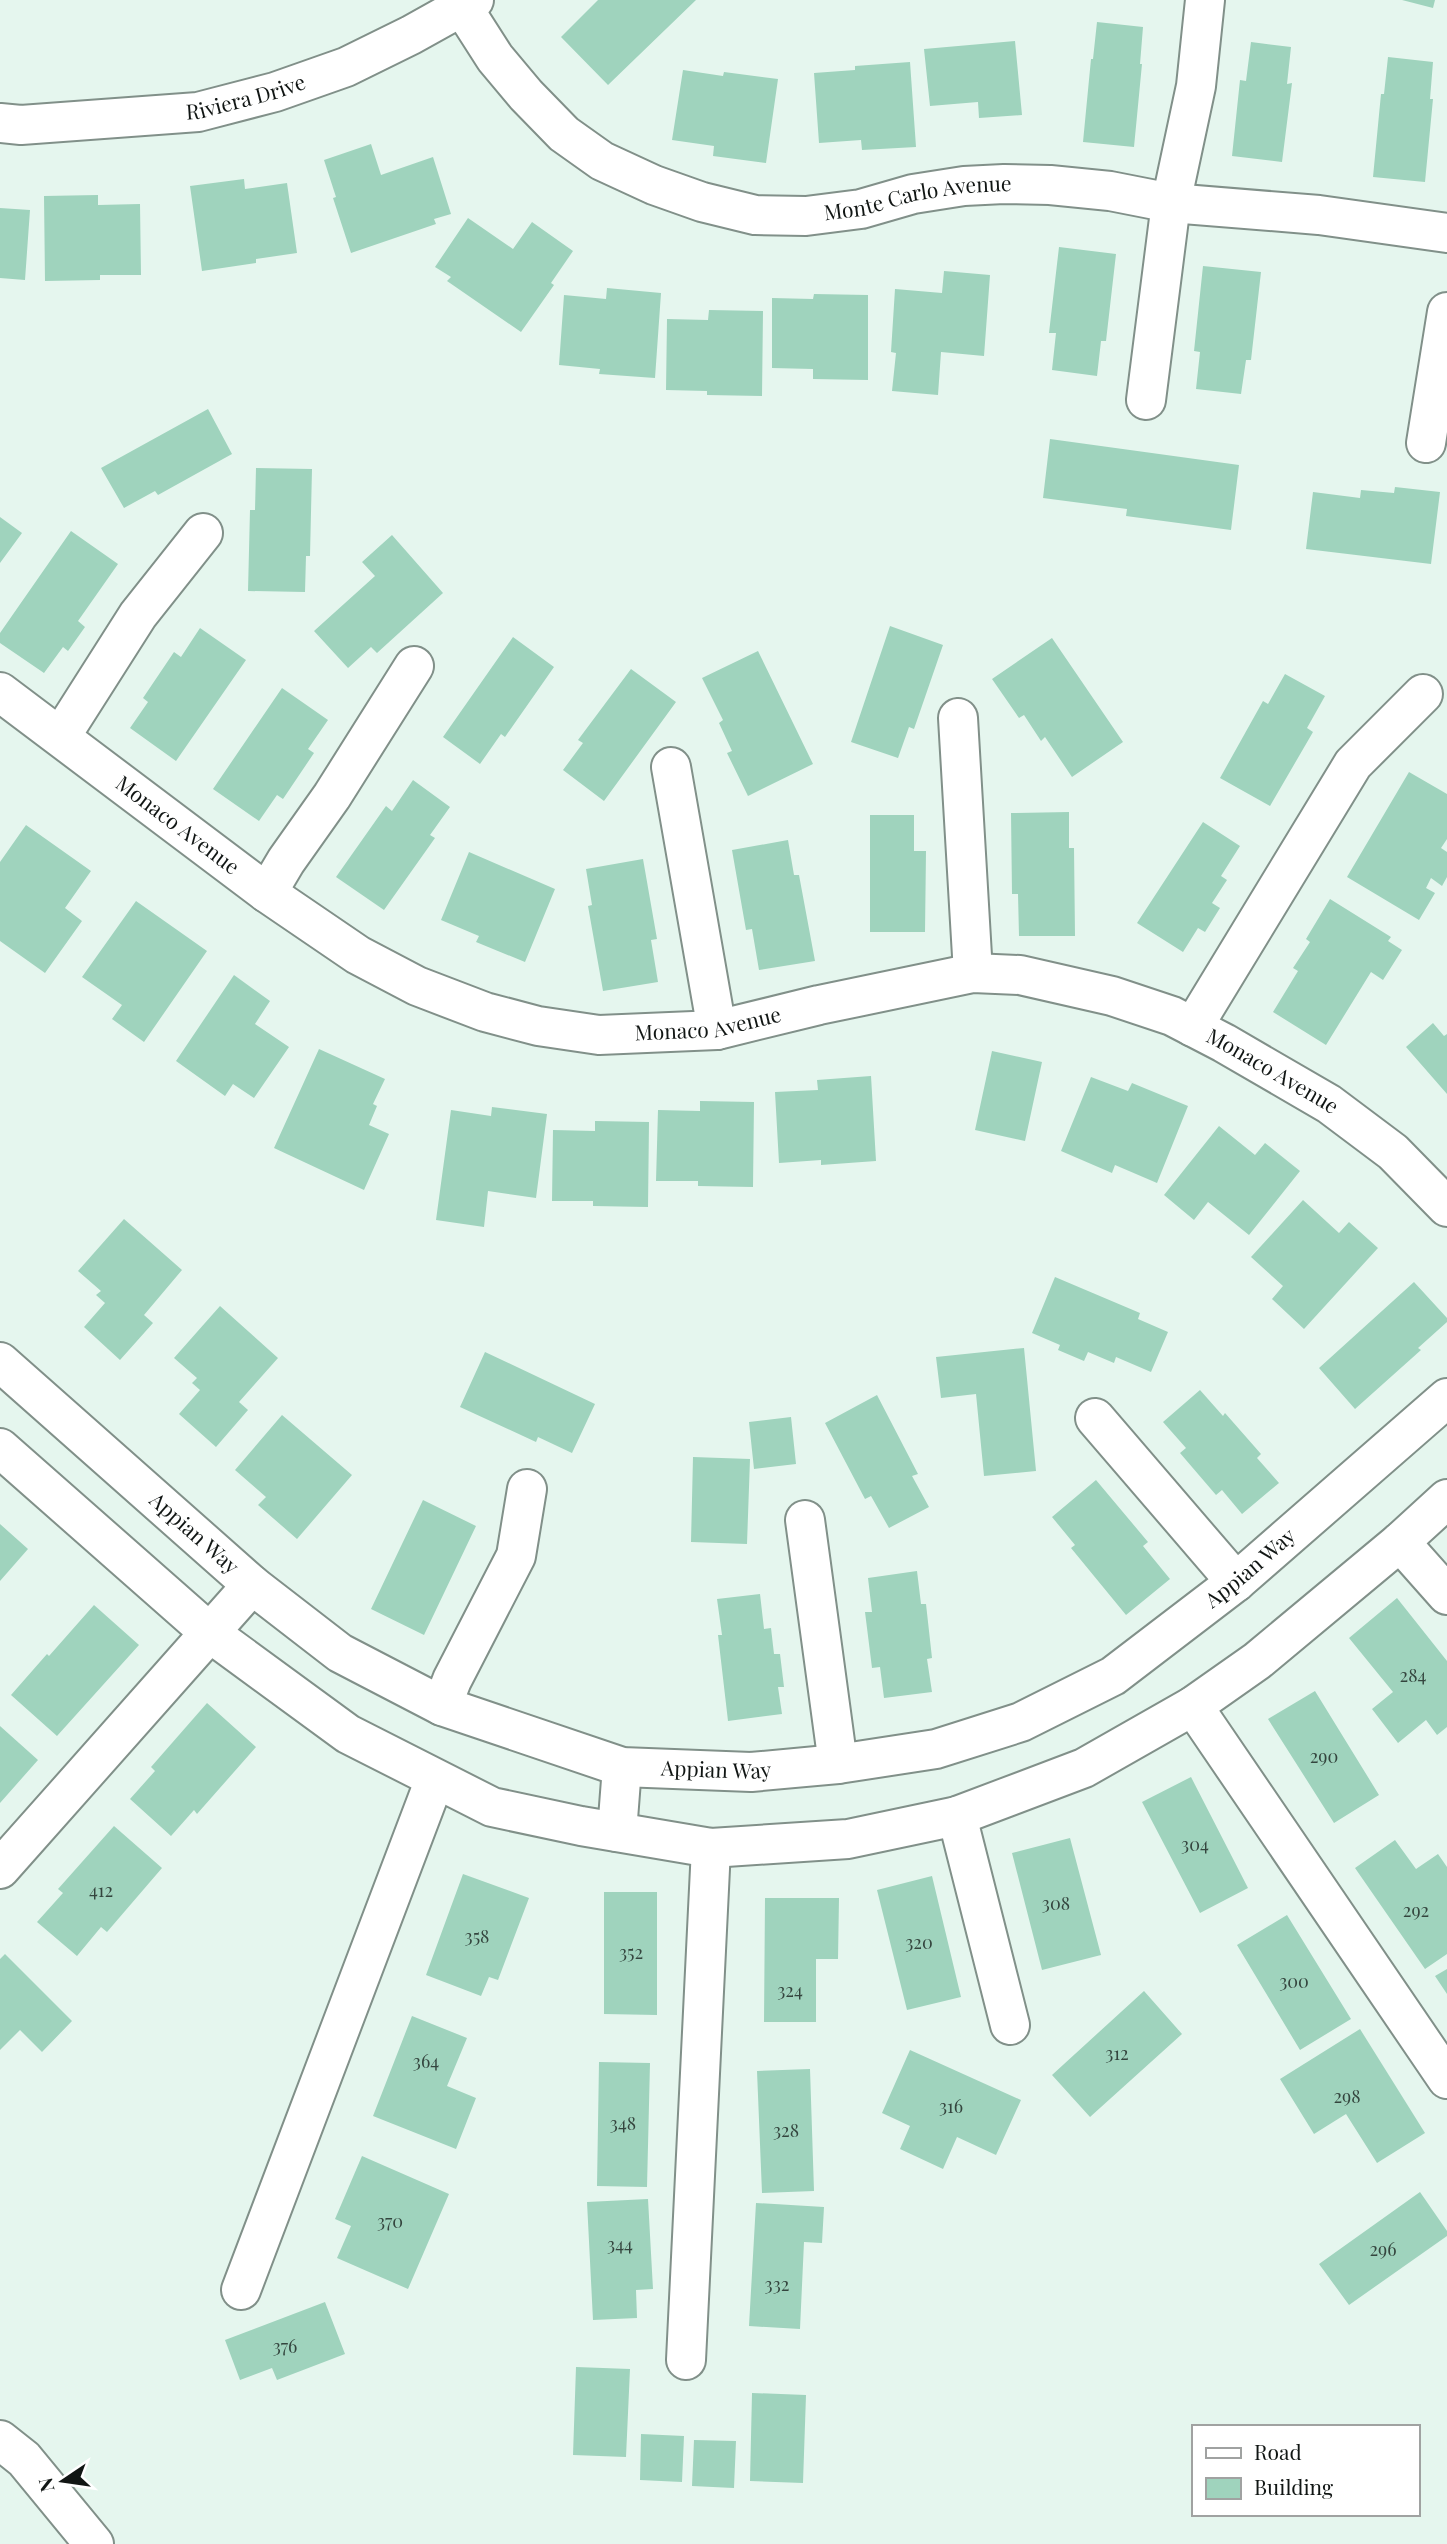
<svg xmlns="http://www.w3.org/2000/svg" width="1447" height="2544" viewBox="0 0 1447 2544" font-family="'Playfair Display',serif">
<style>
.building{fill:#9fd3bd}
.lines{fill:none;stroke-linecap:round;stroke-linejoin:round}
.minor-casing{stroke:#819089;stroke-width:42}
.minor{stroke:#fff;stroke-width:38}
.labels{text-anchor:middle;stroke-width:5;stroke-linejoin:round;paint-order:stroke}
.number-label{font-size:18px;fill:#34453e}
.street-label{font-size:21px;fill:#111614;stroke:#fff}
</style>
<rect width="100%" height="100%" fill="#e5f6ee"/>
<!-- building -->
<path class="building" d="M 598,0 L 696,0 L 608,85 L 561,37 Z
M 1402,0 L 1435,0 L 1433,8 Z
M 1097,22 L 1143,27 L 1140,64 L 1142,64 L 1134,147 L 1083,142 L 1091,59 L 1093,59 Z
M 1015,41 L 1022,115 L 979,118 L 978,102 L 930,106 L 924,49 Z
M 1251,42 L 1291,47 L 1287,84 L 1292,83 L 1282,162 L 1232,156 L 1240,80 L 1246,81 Z
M 1388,57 L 1433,62 L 1430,99 L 1433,99 L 1425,182 L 1373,177 L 1381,94 L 1384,94 Z
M 910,62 L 916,147 L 862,150 L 861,140 L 819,143 L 814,73 L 855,70 L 855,66 Z
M 683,70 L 723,76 L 724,72 L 778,79 L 766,163 L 713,156 L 714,146 L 672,140 Z
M 371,144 L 381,175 L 433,157 L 451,214 L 434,219 L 436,224 L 351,253 L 333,198 L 336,197 L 324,160 Z
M 244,179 L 245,189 L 287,183 L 297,253 L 256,259 L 256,263 L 202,271 L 190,186 Z
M 98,195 L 98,205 L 140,204 L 141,275 L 100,275 L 100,280 L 45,281 L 44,196 Z
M 0,208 L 30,210 L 25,280 L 0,278 Z
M 468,218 L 513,249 L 532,222 L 573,251 L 551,283 L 554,285 L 521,332 L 447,281 L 451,277 L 435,267 Z
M 1059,247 L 1116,254 L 1106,341 L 1101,341 L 1097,376 L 1052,370 L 1056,333 L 1049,333 Z
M 1203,266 L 1261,272 L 1251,360 L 1246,360 L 1241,394 L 1196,389 L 1200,352 L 1194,351 Z
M 944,271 L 990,275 L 984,356 L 941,352 L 938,395 L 892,391 L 896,353 L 891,352 L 895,289 L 942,293 Z
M 607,288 L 661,293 L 655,378 L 599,374 L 600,369 L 559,365 L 564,295 L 606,299 Z
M 814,294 L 868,295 L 868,380 L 813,379 L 813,369 L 772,368 L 772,298 L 813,299 Z
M 709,310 L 763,311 L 762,396 L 707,395 L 707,391 L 666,390 L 667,319 L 708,320 Z
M 208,409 L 232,454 L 158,495 L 155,491 L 124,508 L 101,468 Z
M 1050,439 L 1239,465 L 1231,530 L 1126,516 L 1127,509 L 1043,498 Z
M 256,468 L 312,469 L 310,556 L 306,556 L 305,592 L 248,591 L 250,510 L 255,510 Z
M 1395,487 L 1440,492 L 1431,564 L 1306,549 L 1313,492 L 1360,498 L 1361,490 L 1394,493 Z
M 0,517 L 22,533 L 0,563 Z
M 71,531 L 118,564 L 78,621 L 85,627 L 68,651 L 63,647 L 44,673 L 0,643 L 0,633 Z
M 392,535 L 443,593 L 377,653 L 371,647 L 348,668 L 314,631 L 375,576 L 362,562 Z
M 890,626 L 943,645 L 914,729 L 909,727 L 898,758 L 851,742 Z
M 200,628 L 246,660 L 176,761 L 130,728 L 148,702 L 143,698 L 174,652 L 181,657 Z
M 513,637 L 554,667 L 505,737 L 501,734 L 480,764 L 443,737 Z
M 1052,638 L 1123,742 L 1072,777 L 1045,737 L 1041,741 L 1024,715 L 1019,718 L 992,679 Z
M 758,651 L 813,764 L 748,796 L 727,753 L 732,751 L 719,723 L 723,720 L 702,678 Z
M 631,669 L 676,702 L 604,801 L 563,770 L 583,743 L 578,740 Z
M 1285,674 L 1325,696 L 1307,728 L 1313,732 L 1270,806 L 1220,778 L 1263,701 L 1268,704 Z
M 282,688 L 328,720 L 308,749 L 314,753 L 283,799 L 277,795 L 259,821 L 213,789 Z
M 1409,772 L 1447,794 L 1447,839 L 1441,848 L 1447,852 L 1447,877 L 1442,886 L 1431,878 L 1426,888 L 1435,893 L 1419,920 L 1347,877 Z
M 413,780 L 450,807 L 430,835 L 435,838 L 384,910 L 336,877 L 386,806 L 392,811 Z
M 1069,812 L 1069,848 L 1074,848 L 1075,936 L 1019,936 L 1018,894 L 1012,894 L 1011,813 Z
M 870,815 L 914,815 L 914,851 L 926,851 L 925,932 L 870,932 Z
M 1203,822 L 1240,846 L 1221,876 L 1227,880 L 1212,903 L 1220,908 L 1205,932 L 1198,928 L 1183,952 L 1137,923 Z
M 26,825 L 91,871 L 65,908 L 82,921 L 45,973 L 0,941 L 0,862 Z
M 788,840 L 794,875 L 799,875 L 815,961 L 759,970 L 752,929 L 746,930 L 732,850 Z
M 469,852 L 555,889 L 525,962 L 476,942 L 479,936 L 441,920 Z
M 643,859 L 657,939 L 651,940 L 658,982 L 603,991 L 588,906 L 592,905 L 586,869 Z
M 1330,899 L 1391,937 L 1388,941 L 1402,950 L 1383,980 L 1371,972 L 1326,1045 L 1273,1012 L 1298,971 L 1293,968 L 1310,942 L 1306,939 Z
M 136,901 L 207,951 L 144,1042 L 112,1019 L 122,1005 L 82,977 Z
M 234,975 L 270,1001 L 255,1024 L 289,1047 L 254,1098 L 233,1084 L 225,1096 L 176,1061 Z
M 1433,1023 L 1444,1036 L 1447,1034 L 1447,1094 L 1406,1047 Z
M 319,1049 L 385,1079 L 373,1104 L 377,1106 L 369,1125 L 389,1134 L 364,1190 L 274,1148 Z
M 992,1051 L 1042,1062 L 1025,1141 L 975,1130 Z
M 871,1076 L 876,1161 L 821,1165 L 821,1160 L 779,1163 L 775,1092 L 818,1090 L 817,1080 Z
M 1091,1077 L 1128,1091 L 1132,1083 L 1188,1106 L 1157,1183 L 1115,1165 L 1112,1173 L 1061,1151 Z
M 700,1101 L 754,1102 L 753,1187 L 698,1186 L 698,1181 L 656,1181 L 658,1110 L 700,1111 Z
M 492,1107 L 547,1114 L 536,1198 L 488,1191 L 484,1227 L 436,1220 L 451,1110 L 491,1116 Z
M 595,1121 L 649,1122 L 648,1207 L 593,1206 L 593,1201 L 552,1201 L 553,1130 L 595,1131 Z
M 1219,1126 L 1255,1155 L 1265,1143 L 1300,1171 L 1249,1235 L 1208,1202 L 1194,1220 L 1164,1195 Z
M 1303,1200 L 1339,1233 L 1349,1222 L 1378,1248 L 1304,1329 L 1272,1299 L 1283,1286 L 1251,1257 Z
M 124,1219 L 182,1270 L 144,1315 L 153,1323 L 120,1360 L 84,1327 L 105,1303 L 96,1295 L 101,1291 L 78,1271 Z
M 1055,1277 L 1140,1313 L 1138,1319 L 1168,1332 L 1151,1372 L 1116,1357 L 1114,1363 L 1088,1352 L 1084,1361 L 1058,1350 L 1060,1345 L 1032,1333 Z
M 1414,1282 L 1447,1318 L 1447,1322 L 1418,1348 L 1421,1350 L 1355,1409 L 1319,1368 Z
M 220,1306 L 278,1358 L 239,1402 L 248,1410 L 216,1447 L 179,1414 L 200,1390 L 192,1383 L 197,1378 L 174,1358 Z
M 1024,1348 L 1036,1471 L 984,1476 L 976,1394 L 941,1398 L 936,1357 Z
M 485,1352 L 595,1404 L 572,1453 L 538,1437 L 536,1442 L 460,1407 Z
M 1200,1390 L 1223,1416 L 1225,1413 L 1261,1454 L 1257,1458 L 1279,1483 L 1242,1514 L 1222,1490 L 1216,1495 L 1180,1453 L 1186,1448 L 1163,1422 Z
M 877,1395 L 918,1474 L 912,1476 L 929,1507 L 889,1528 L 871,1496 L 865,1499 L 825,1423 Z
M 282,1415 L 352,1475 L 297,1539 L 258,1505 L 266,1497 L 235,1470 Z
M 791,1417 L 796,1464 L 754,1469 L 749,1422 Z
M 693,1457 L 750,1459 L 747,1544 L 691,1542 Z
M 1096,1480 L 1148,1542 L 1143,1546 L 1170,1579 L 1126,1615 L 1071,1548 L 1075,1545 L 1052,1517 Z
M 423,1500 L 476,1526 L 424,1635 L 371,1609 Z
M 0,1524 L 28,1549 L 0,1581 Z
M 917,1571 L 921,1604 L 926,1604 L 932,1658 L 927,1659 L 932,1692 L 884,1698 L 880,1667 L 872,1668 L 865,1612 L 872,1612 L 868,1578 Z
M 760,1594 L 764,1629 L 771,1628 L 774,1654 L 780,1654 L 784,1687 L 778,1687 L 782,1714 L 728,1721 L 718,1635 L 722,1635 L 717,1599 Z
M 1397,1598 L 1447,1661 L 1447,1727 L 1437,1735 L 1426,1720 L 1398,1743 L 1372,1709 L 1393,1692 L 1349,1638 Z
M 94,1605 L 139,1645 L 57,1736 L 11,1695 L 47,1654 L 49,1656 Z
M 1315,1691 L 1379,1795 L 1334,1823 L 1268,1719 Z
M 207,1703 L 256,1747 L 197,1814 L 194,1810 L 171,1836 L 130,1799 L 155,1771 L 151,1767 Z
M 0,1726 L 38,1760 L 0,1803 Z
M 1191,1777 L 1248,1888 L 1200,1913 L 1142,1802 Z
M 114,1826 L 162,1868 L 107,1932 L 101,1927 L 77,1956 L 37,1922 L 63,1893 L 58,1889 Z
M 1070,1838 L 1101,1955 L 1042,1970 L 1012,1853 Z
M 1395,1840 L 1416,1869 L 1438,1854 L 1447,1867 L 1447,1954 L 1425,1969 L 1355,1868 Z
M 463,1874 L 529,1898 L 498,1980 L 489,1977 L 481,1996 L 426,1975 Z
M 932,1876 L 961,1997 L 907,2010 L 877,1890 Z
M 604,1892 L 657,1892 L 657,2015 L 604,2014 Z
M 765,1898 L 839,1898 L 838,1959 L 816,1959 L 816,2022 L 764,2022 Z
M 1287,1915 L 1351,2019 L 1300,2050 L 1237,1945 Z
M 5,1954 L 72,2021 L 42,2052 L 20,2030 L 0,2050 L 0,1959 Z
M 1447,1969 L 1447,1994 L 1435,1976 Z
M 1144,1991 L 1182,2034 L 1090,2117 L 1052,2075 Z
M 412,2016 L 467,2038 L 447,2086 L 476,2098 L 456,2149 L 373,2116 Z
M 1360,2029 L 1425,2133 L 1377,2163 L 1346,2114 L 1314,2134 L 1280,2079 Z
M 910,2050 L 1021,2100 L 996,2155 L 957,2137 L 943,2169 L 900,2149 L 910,2126 L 882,2113 Z
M 599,2062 L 650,2063 L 647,2187 L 597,2186 Z
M 810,2069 L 814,2191 L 762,2193 L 757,2071 Z
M 362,2156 L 449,2194 L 408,2289 L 337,2258 L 351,2226 L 335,2219 Z
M 1420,2192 L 1447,2231 L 1447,2236 L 1349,2305 L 1319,2264 Z
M 648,2199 L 653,2289 L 636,2290 L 637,2318 L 593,2320 L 587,2202 Z
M 756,2203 L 824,2207 L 822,2243 L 804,2242 L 800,2329 L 749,2326 Z
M 325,2302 L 345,2354 L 277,2380 L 272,2368 L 240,2380 L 225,2340 Z
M 576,2367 L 630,2369 L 626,2457 L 573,2455 Z
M 752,2393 L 806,2395 L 803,2483 L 750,2481 Z
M 641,2434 L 684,2436 L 682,2482 L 640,2480 Z
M 694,2440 L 736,2441 L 734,2488 L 692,2486 Z"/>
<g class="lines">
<defs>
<g id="minor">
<path id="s1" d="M 463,8 L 495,58 L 526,95 L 564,134 L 602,161 L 654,185 L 702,202 L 755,215 L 806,216 L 861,209 L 913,194 L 964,186 L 1004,184 L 1050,185 L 1110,191 L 1171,203 L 1319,215 L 1447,233"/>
<path id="s2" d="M 0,123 L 21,125 L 198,112 L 275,92 L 346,67 L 411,35 L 474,0"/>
<path d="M 1146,400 L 1171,203 L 1196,86 L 1205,0"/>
<path d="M 1426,443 L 1447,312"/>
<path id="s3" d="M 0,692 L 267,893 L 358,955 L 417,986 L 485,1012 L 538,1026 L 599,1035 L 717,1030 L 819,1005 L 973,973 L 1020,975 L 1112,996 L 1172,1016 L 1224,1043 L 1329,1104 L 1393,1152 L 1447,1207"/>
<path d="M 958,718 L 973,973"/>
<path d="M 61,736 L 138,615 L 203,533"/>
<path d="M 671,767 L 717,1030"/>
<path d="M 267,893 L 286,861 L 332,796 L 414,666"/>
<path d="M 1193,1027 L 1353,764 L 1423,694"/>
<path id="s4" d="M 0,1362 L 252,1585 L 340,1653 L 442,1706 L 622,1767 L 751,1772 L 838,1764 L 936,1749 L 1021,1722 L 1113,1676 L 1236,1582 L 1447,1398"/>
<path d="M 1095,1418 L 1236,1582"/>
<path d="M 0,1448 L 210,1633 L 348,1734 L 492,1807 L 581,1826 L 711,1848 L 848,1839 L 957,1816 L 1084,1768 L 1193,1706 L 1257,1661 L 1400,1542 L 1447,1499"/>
<path d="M 805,1520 L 838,1764"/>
<path d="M 1400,1542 L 1447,1595"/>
<path d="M 442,1706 L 452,1680 L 516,1556 L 527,1489"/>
<path d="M 1193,1706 L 1447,2079"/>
<path d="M 957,1816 L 1010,2025"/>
<path d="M 617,1832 L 622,1767"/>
<path d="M 0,1869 L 252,1585"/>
<path d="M 241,2290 L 435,1779"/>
<path d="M 686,2360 L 711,1848"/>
<path d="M 0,2440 L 24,2459 L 94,2544"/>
</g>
</defs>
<!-- minor casing -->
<use href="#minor" class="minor-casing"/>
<!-- minor -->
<use href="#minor" class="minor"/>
</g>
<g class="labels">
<!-- number labels -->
<g class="number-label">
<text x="1413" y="1682">284</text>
<text x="1324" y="1763">290</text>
<text x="1195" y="1851">304</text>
<text x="101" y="1897">412</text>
<text x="1056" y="1910">308</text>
<text x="1416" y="1917">292</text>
<text x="477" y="1943">358</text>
<text x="919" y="1949">320</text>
<text x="631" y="1959">352</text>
<text x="1294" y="1988">300</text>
<text x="790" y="1997">324</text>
<text x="1117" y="2060">312</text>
<text x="426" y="2068">364</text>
<text x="1347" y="2103">298</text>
<text x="951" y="2113">316</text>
<text x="623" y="2130">348</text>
<text x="786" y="2137">328</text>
<text x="390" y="2228">370</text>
<text x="620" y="2251">344</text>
<text x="1383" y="2256">296</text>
<text x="777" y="2291">332</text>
<text x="285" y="2353">376</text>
</g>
<!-- street labels -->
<g class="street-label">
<text dy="7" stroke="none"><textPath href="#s2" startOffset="248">Riviera Drive</textPath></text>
<text dy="7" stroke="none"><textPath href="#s1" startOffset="536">Monte Carlo Avenue</textPath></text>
<text dy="7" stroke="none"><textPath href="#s3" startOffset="222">Monaco Avenue</textPath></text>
<text dy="7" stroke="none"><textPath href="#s3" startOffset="810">Monaco Avenue</textPath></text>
<text dy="7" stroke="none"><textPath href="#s3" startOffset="1400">Monaco Avenue</textPath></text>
<text dy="7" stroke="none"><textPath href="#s4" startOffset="259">Appian Way</textPath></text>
<text dy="7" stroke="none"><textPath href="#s4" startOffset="1435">Appian Way</textPath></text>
<text dy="7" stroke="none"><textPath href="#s4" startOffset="847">Appian Way</textPath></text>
</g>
</g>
<!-- legend -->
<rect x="1192" y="2425" width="228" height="91" fill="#ffffff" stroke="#a0a2a1" stroke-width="2"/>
<rect x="1206" y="2448" width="35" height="10" fill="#ffffff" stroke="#a0a2a1" stroke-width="2"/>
<text x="1254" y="2460" font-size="21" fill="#111614">Road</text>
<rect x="1206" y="2478" width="35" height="21" fill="#9fd3bd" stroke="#a0a2a1" stroke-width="2"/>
<text x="1254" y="2495" font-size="21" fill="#111614">Building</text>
<!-- north arrow -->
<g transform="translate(63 2481) rotate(257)" stroke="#ffffff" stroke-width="5" paint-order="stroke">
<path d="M0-5L12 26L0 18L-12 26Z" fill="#111614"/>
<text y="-10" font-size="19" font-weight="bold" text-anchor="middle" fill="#111614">N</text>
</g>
</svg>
